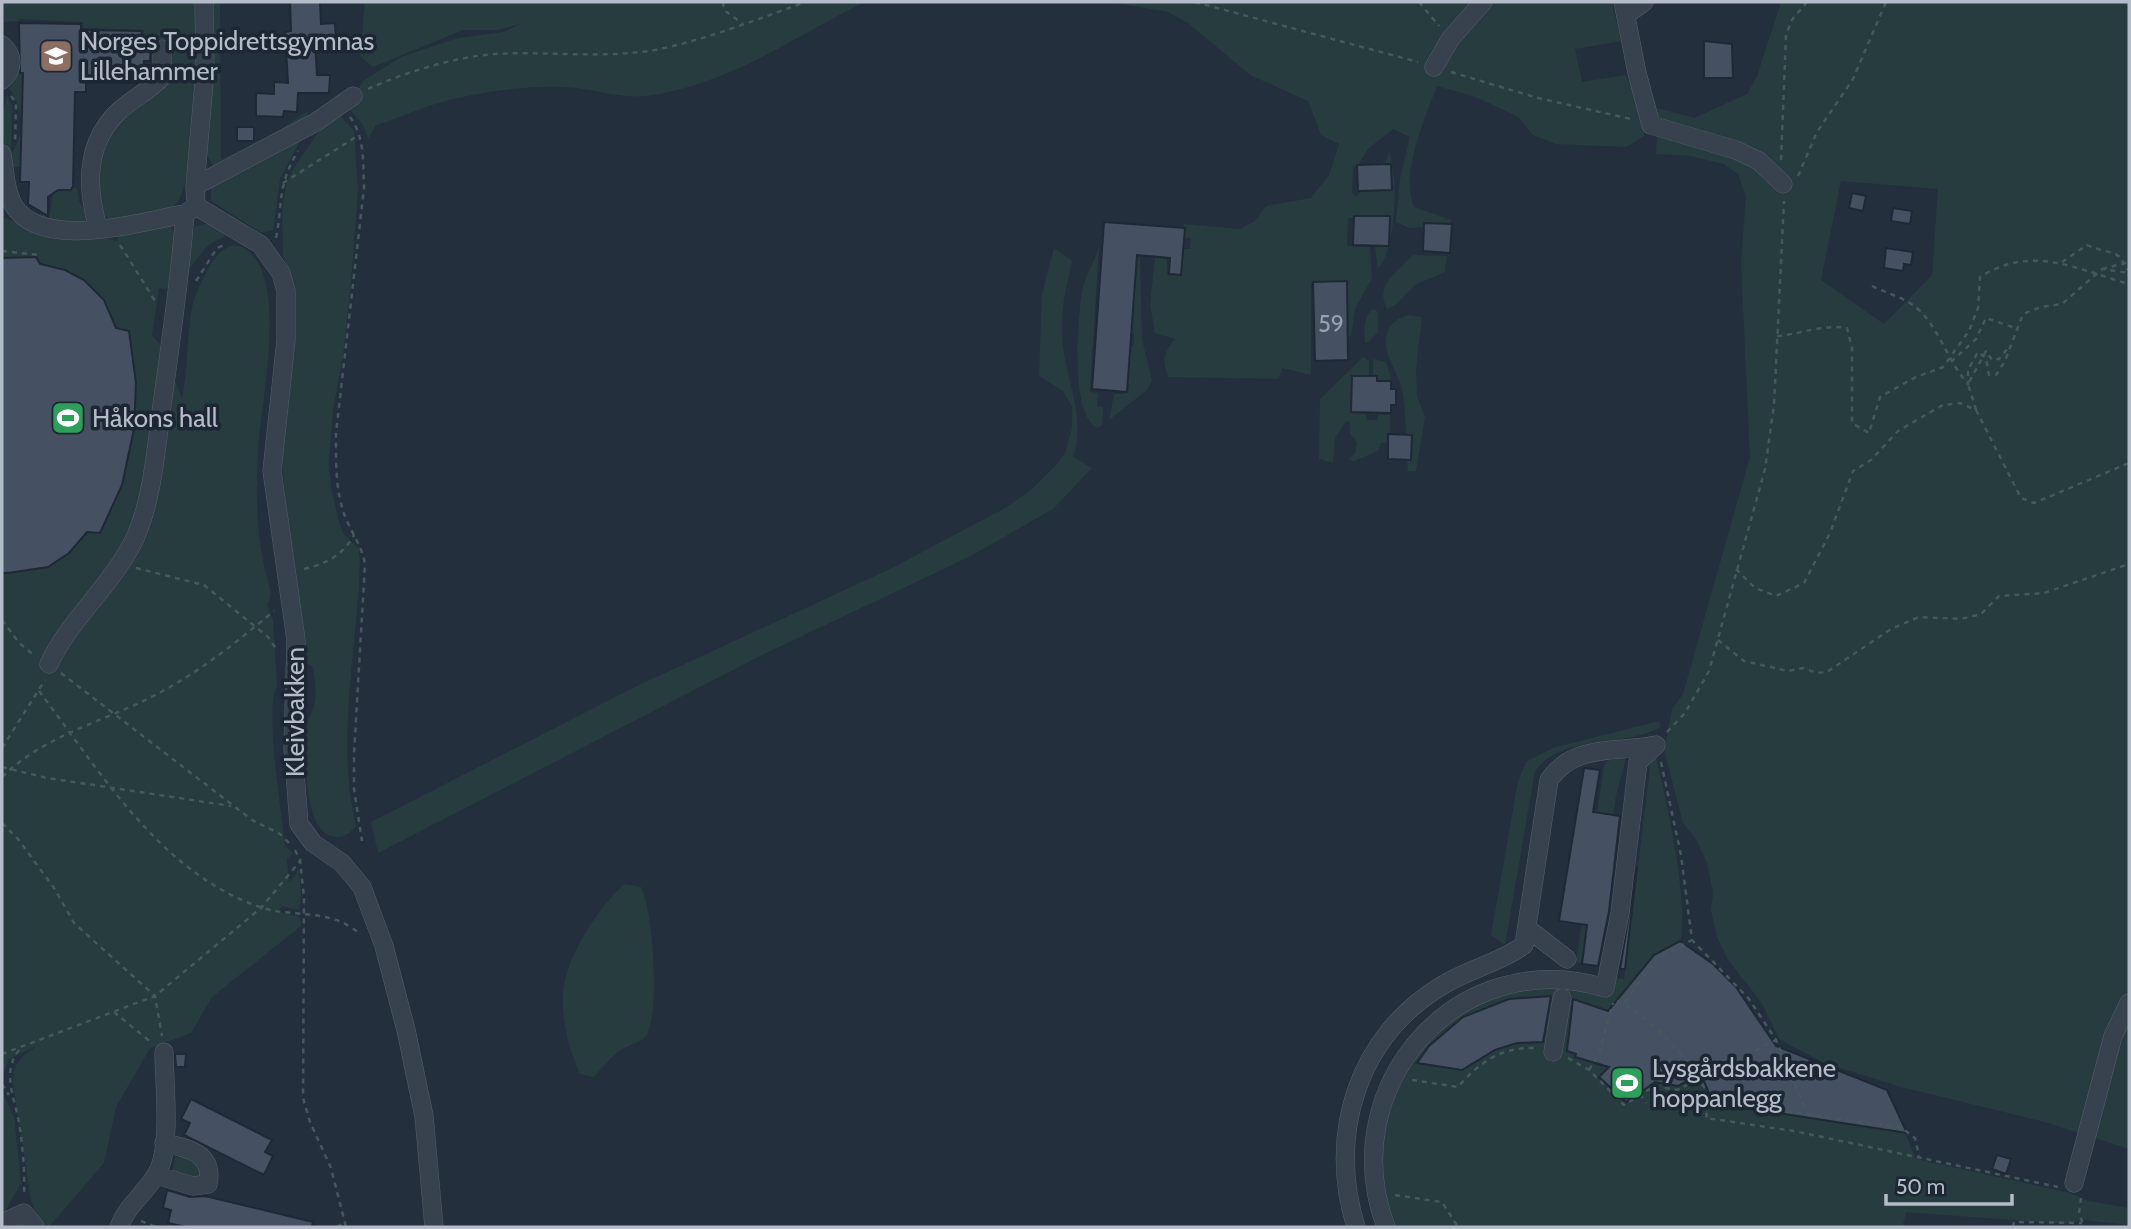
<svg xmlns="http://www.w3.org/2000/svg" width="2131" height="1229" viewBox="0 0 2131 1229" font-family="Cabin,sans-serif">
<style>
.green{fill:#263c3f;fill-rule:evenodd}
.building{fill:#455162;stroke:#1f2835;stroke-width:2}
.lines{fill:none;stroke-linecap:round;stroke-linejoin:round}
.minor-casing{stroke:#565f6c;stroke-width:19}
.path{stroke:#44595c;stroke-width:2.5;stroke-dasharray:5 5;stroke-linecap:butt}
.minor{stroke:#38414e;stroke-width:18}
.labels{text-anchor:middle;stroke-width:7;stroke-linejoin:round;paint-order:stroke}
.number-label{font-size:23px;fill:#98a1af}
.poi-label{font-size:26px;fill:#b4bcc9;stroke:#1d2633;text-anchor:start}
.street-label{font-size:26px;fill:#b4bcc9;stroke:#1d2633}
</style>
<rect width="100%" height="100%" fill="#242f3e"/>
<!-- green -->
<path class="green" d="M 2,2 L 195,2 C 196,35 197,184 176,204 C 161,218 127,218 108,219 L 101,211 L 96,177 L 106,135 L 151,93 L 166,45 L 144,41 L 144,30 L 83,28 L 83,22 L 19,19 L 18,21 L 4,22 L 2,34 Z
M 212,2 L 220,2 L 221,160 L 281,129 L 308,111 L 307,119 L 219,166 L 213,166 L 206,153 Z
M 365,2 L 864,2 C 793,38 727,86 646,96 C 617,99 590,87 562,87 C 524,86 483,91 446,101 C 422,107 400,118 376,125 L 368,139 L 363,125 L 347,106 L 363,81 L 401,57 L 458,38 L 504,32 L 520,24 L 497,30 L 463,30 L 373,67 L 360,56 Z
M 1110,2 L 1612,2 L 1621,41 L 1575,49 L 1582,82 L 1625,75 C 1635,91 1646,117 1644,136 L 1626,147 L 1556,144 L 1533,135 L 1518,117 L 1476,97 L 1437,86 C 1425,118 1400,173 1414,207 L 1451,220 L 1448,226 L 1409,228 L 1396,222 L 1400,179 L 1410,137 L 1393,129 L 1368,149 L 1358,165 L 1353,166 L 1352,193 L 1356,197 L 1361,192 L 1388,191 L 1388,184 L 1392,183 L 1391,171 L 1385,165 L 1389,151 C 1398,175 1397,249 1378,268 L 1375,247 L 1384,247 L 1385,219 L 1348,218 L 1347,246 L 1370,247 L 1372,278 L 1355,309 L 1351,336 L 1347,336 L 1346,283 L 1311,283 L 1311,375 L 1282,368 L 1279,379 L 1169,377 C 1161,362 1164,352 1175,339 L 1155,333 L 1150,305 L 1155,258 L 1167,259 L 1167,274 L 1179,275 L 1181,249 L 1190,249 L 1191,238 L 1182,238 L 1184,224 L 1240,229 L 1254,222 L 1266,206 L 1311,198 L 1329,175 L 1339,144 L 1321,135 L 1308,101 L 1250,75 L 1188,23 L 1168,12 Z
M 1781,2 L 2129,2 L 2129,1149 L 2045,1122 L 1901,1087 L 1822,1062 L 1779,1039 L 1761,1002 L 1728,960 L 1717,937 L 1711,911 L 1713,892 L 1707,863 L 1696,839 L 1683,823 L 1664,750 L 1672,709 L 1683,694 L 1750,457 L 1741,263 L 1746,196 L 1738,174 L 1724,164 L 1690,156 L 1656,154 L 1658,108 L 1694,118 L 1747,94 L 1757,76 ZM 1841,181 L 1938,189 L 1932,275 L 1884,324 L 1821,280 Z
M 19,71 L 25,71 L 23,167 L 12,167 L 7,161 C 25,135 26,114 9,88 Z
M 7,96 L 12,105 L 11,148 L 5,154 L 2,118 Z
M 339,114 L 354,131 L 358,190 L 351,282 L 343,356 L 333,410 L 329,463 L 331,487 L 339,522 L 343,533 L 358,548 L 360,560 C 358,648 335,739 356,826 C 352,832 344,837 337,837 C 300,837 306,746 306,722 C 319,705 316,687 313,667 L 304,661 L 282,465 L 294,300 L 291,274 L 283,256 L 282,211 L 286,186 L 293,169 L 317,134 L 329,119 Z
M 304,133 L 280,179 L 273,230 L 261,233 L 211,201 L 211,186 Z
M 64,188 L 77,188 L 79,201 L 87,214 L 85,223 L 71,228 L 30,214 L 50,215 L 53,191 Z
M 2,217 L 66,239 L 97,237 L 118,241 L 117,233 L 167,223 C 183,233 172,270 170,286 L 166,289 L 159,288 L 152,335 L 160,344 L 182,398 C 189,370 186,321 195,297 C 202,280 220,233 245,249 C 290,277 260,404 258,453 C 256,490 256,529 264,565 C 266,579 275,592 267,605 L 273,621 L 277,685 C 264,709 282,814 285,846 L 293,853 L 287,859 L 289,883 L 299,869 L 301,893 L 299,910 L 282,906 L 277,912 L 300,917 L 301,926 L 212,997 L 191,1033 L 150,1048 L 116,1107 L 104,1163 L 49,1227 L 42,1227 L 31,1201 L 13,1083 C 13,1061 22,1057 38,1045 L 9,1059 L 2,1078 Z
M 208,223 L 225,232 L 225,236 L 207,246 L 189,269 L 191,234 L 195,227 Z
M 1099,246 L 1090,392 L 1098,393 L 1097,406 L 1103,407 L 1102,425 L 1098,428 C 1069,417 1078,317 1082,292 C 1085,276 1095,261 1099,246 Z
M 1054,248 L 1072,261 C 1067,284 1061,307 1062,331 C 1062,374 1088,415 1073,457 L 1092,468 L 1053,509 L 971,556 L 764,654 L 378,853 L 371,822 L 637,686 L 892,568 L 1007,507 L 1032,489 L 1055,466 L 1065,453 L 1072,428 L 1072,407 L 1063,391 L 1039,376 L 1042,294 Z
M 1413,255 L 1447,256 L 1445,272 L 1415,285 L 1397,304 L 1387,309 C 1374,284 1398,272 1413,255 Z
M 1134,257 L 1140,257 L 1142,339 L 1152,381 L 1147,390 L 1109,420 L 1114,394 L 1125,394 L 1128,346 L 1133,346 L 1134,334 L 1129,333 Z
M 1374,309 L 1378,312 L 1378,332 L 1368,343 L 1365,342 C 1364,331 1363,315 1374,309 Z
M 1408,315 L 1422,317 L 1416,369 L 1417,396 L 1425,416 L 1416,471 L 1408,471 C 1405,446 1407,419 1403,394 C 1401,376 1385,359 1386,342 C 1386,326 1394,320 1408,315 Z
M 1363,357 L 1369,361 L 1369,378 L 1365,383 L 1351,383 L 1350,413 L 1366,414 L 1367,420 L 1377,420 L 1378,415 L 1390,415 L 1390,436 L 1387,436 L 1387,443 L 1381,443 L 1378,451 L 1354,461 L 1349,459 L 1355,453 L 1357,442 L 1350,434 L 1350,422 L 1346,421 L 1335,438 L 1333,463 L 1319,459 L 1320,399 Z
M 1373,359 L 1386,362 L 1392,382 L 1377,383 L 1373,378 Z
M 1659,721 L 1661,727 C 1624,748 1562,733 1535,771 L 1505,945 L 1491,935 L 1518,781 L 1526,762 L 1553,748 Z
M 1614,756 L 1626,758 L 1616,796 L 1589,964 L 1576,962 L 1604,765 Z
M 1656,758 C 1667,802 1688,898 1681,941 L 1713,964 L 1736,987 L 1776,1046 L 1887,1090 L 1916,1159 L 2070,1193 L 2088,1201 L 2129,1208 L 2129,1225 L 2085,1220 L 2065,1224 L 1906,1212 L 1903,1225 L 1913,1227 L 1378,1227 L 1367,1169 L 1413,1037 L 1431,1018 L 1470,991 L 1513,975 L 1553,971 L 1624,979 L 1651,759 Z
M 625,884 L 641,887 C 653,907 661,1020 645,1037 C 640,1043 628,1045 621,1050 C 611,1056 602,1068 594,1077 L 580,1074 C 569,1050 562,1022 563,995 C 564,959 599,906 625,884 Z
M 2,1091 L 14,1117 L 21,1183 L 2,1217 Z
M 184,1155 L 197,1161 L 201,1181 L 172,1174 L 175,1158 Z"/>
<!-- building -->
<path class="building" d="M 290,2 L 320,2 L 321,24 L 335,23 L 336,41 L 315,42 L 317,75 L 330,75 L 329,93 L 298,93 L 297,112 L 284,111 L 283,117 L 256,116 L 256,93 L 274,94 L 274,82 L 288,83 L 285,32 L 291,31 Z
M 19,23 L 81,24 L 81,30 L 142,31 L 141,43 L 151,44 L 150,61 L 144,61 L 143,79 L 138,83 L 86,82 L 86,92 L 75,92 L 73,186 L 71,190 L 58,190 L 48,197 L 48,216 L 28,204 L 29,182 L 20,182 L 23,73 L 20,73 Z
M 1704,41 L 1732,44 L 1733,78 L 1704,78 Z
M 237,127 L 254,127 L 254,141 L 237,141 Z
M 1391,164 L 1392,190 L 1358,191 L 1357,165 Z
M 1852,193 L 1866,196 L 1863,211 L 1849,208 Z
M 1893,208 L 1912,211 L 1910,224 L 1891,221 Z
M 1354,216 L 1390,216 L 1389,246 L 1353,245 Z
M 1104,222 L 1185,228 L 1181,275 L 1169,274 L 1170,258 L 1137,255 L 1127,392 L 1092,389 Z
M 1424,223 L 1452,224 L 1450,253 L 1423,251 Z
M 1886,248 L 1913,252 L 1911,265 L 1904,264 L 1903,271 L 1884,268 Z
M 36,257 L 40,264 L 65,270 L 84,280 L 104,300 L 116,328 L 129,331 L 136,383 L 134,429 L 122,485 L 100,533 L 87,532 L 69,553 L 48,567 L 8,573 L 2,573 L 2,258 Z
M 1347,281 L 1348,360 L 1315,361 L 1313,282 Z
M 1352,376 L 1377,376 L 1377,381 L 1391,381 L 1391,389 L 1396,389 L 1396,405 L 1391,405 L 1391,413 L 1351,412 Z
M 1388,434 L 1412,435 L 1411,460 L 1388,459 Z
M 1584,768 L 1600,770 L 1593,812 L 1620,816 L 1609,911 L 1598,966 L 1582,964 L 1587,925 L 1559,921 Z
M 1637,867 L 1625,969 L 1620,969 Z
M 1680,941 L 1713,964 L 1736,987 L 1776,1046 L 1887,1090 L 1907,1133 L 1713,1103 L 1701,1074 L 1678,1086 L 1655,1082 L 1626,1102 L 1599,1077 L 1609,1067 L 1575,1057 L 1576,1054 L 1567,1051 L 1573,999 L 1608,1011 L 1654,955 Z
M 1551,996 L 1543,1042 L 1517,1043 L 1495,1050 L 1462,1070 L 1417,1063 L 1429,1046 L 1463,1017 L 1509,999 Z
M 175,1054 L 186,1054 L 185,1067 L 176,1067 Z
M 191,1099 L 272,1140 L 265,1152 L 273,1156 L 264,1175 L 184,1135 L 190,1123 L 181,1119 Z
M 1997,1155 L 2011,1159 L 2006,1174 L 1992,1169 Z
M 167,1190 L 190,1197 L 205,1196 L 313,1222 L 312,1227 L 186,1227 L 168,1223 L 171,1210 L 163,1208 Z"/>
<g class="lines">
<defs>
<path id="minor" d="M 1623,2 L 1637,73 L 1651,125 L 1736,150 L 1759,161 L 1783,184
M 1626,15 L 1644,2
M 2,45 C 14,55 14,69 2,80
M 1434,67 L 1451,38 L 1483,2
M 2,154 C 5,171 5,191 14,206 C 43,252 142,221 185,214 L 193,208
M 195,186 L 316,122 L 353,96
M 196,206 L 261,245 L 281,273 L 286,291 L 286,340 L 272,471 L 296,640 L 293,748 L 299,824 L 313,843 L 342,863 L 362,887 L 384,946 L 406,1030 L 424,1116 L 434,1227
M 196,206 L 195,186 L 205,71 L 204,2
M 98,228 C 86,186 85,143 119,111 C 132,99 149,91 162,77 L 162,49
M 49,664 C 71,617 114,584 136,536 C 153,496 156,448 162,405 C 171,341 180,278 185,214
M 1527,928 L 1567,959
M 1553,1052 L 1562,998
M 156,1175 L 193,1186 L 208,1184 C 214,1153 188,1148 164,1143
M 2074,1183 L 2113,1036 L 2129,1003
M 2,1223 L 24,1213 L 35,1227
M 119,1227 C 127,1205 146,1193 157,1173 C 172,1147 164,1083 164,1052
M 1356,1227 C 1327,1135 1357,1036 1443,985 C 1469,969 1499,963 1524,945 L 1549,780 C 1574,743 1617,753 1656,745
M 1386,1227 C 1333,1087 1458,943 1605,988 L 1620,913 L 1638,762 L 1656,745"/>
</defs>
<!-- minor casing -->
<use href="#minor" class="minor-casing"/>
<!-- path -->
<path class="path" d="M 723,2 L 724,10 L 743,24
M 1195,2 L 1418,62
M 1419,2 L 1439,26
M 1451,72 L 1538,98 L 1631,119
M 368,89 C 406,72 454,57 495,54 C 548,51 602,59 655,50 C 706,40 757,19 806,2
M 11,96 L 16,103 L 15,144
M 350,117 C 365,137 363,163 364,188 L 336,433 C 336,462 335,492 346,519 C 353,535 362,547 365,564 L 354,754 L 354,789 L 362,841
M 1781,160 L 1786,36 L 1791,21 L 1807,2
M 1798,176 L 1817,132 L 1853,79 L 1886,2
M 283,183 L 359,135
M 276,238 C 283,202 277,186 298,151
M 120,245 L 157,304
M 2,251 L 38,255
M 2062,262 L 2087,245 C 2099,251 2110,250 2122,258 L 2124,267 L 2129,270
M 2102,269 L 2129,262
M 196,281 L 217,248 L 227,244
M 1872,286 C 1888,294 1907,298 1920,311 C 1941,332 1948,362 1968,384 L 1968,370 L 1978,352 L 1986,358 L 1989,375 L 1996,375 L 2005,361 L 2023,314 L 2041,307 L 2062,304 L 2102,269 L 2129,273
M 1777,336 C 1801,334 1823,324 1847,328 L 1852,348 L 1852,423 L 1869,433 L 1880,397 L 1914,378 L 1943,367 L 1969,331 L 1978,308 L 1980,277 C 2032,244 2076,269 2129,284
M 1951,362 L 1976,339 L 1986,318 L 2015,328
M 1976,410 L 1968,384 L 1986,351 L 1992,360 L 1999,359 L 2009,347
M 136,568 L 204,585 L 268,637 L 277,650
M 304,569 C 326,564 343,555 354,535
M 1736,569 L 1755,588 L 1776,596 L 1804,583 L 1830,533 L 1853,471 L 1871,460 L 1898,431 L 1943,405 L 1960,403 L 1976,410 L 2021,498 L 2034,503 L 2129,463
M 2,620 L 19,643 L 35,656
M 1718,640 L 1744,661 L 1788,671 L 1803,668 L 1817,673 L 1827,672 L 1891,629 L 1919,617 L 1961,619 L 1981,614 L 1999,596 L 2044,593 L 2129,564
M 61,673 L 252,820 L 280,834 L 291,845
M 39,691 C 100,771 160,873 260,907 C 283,915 310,912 333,919 C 343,921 353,929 361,934
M 1667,732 L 1685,713 L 1709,671 L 1765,469 L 1774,405 L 1784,201
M 2,748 L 45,680
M 1661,762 L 1681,855 L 1692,940 L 1749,999 L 1776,1040 L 1808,1115
M 2,767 L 47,778 L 231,806
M 2,777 C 47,733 108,721 161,692 C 202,670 238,641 274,611
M 2,823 L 18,839 L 54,888 L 74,923 L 155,996 L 162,1036
M 295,850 L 300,860 L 304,898 L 303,1098 L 310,1122 L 331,1168 L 346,1227
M 1617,1001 C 1645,1013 1705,1070 1708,1101 C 1708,1106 1707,1113 1706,1118 L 1794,1131 L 2058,1187
M 1625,1002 L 1655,959 L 1692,940
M 114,1012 L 152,1043
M 19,1050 C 0,1074 17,1102 20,1129 C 23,1151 25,1174 24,1196
M 2,1054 L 155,996 L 261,908 L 301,860
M 1568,1058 L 1589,1070 L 1624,1105 L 1655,1086 L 1677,1090 L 1776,1040
M 1589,1070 L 1599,1053 L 1613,1003
M 1412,1080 L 1458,1087 C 1479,1062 1502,1047 1535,1048
M 2,1084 L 9,1095
M 1640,1094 L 1646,1103
M 1708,1100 L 1902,1128 L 1915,1138 L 1919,1156
M 1395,1195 L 1442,1202 L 1458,1227
M 2081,1198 L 2079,1213 L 2084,1227
M 141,1221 L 156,1227
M 337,1227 L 345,1222
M 2013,1227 L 2014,1222 L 2082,1223"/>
<!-- minor -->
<use href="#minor" class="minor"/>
</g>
<!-- icons -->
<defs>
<symbol id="school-square" viewBox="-11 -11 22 22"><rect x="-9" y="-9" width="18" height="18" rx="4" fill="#8d6e63" stroke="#1d2633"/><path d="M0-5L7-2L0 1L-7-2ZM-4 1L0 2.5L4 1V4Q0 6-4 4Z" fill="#fff"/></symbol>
<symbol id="stadium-square" viewBox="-11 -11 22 22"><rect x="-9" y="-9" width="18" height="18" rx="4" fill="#2e9e5b" stroke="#1d2633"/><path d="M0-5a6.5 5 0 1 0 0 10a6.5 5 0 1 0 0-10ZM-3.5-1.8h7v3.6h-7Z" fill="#fff"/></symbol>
</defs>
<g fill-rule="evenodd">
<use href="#school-square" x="37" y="37" width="38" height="38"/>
<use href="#stadium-square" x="49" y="399" width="38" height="38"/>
<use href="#stadium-square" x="1608" y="1064" width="38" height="38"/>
</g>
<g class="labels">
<!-- number labels -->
<g class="number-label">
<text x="1331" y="332">59</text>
</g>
<!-- poi labels -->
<g class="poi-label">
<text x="80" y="50">Norges Toppidrettsgymnas<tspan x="80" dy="30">Lillehammer</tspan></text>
<text x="92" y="427">Håkons hall</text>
<text x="1652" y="1077">Lysgårdsbakkene<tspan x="1652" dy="30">hoppanlegg</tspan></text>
</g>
<!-- street labels -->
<g class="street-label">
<text transform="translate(295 712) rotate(-90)" y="9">Kleivbakken</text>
</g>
</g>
<!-- border -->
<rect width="2131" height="1229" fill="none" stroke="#b4bcc9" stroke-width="7"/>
<!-- scale -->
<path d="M1886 1194v10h126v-10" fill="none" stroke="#b4bcc9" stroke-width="3.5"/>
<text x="1896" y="1194" font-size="21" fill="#b4bcc9" stroke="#1d2633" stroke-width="5" paint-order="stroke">50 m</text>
</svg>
